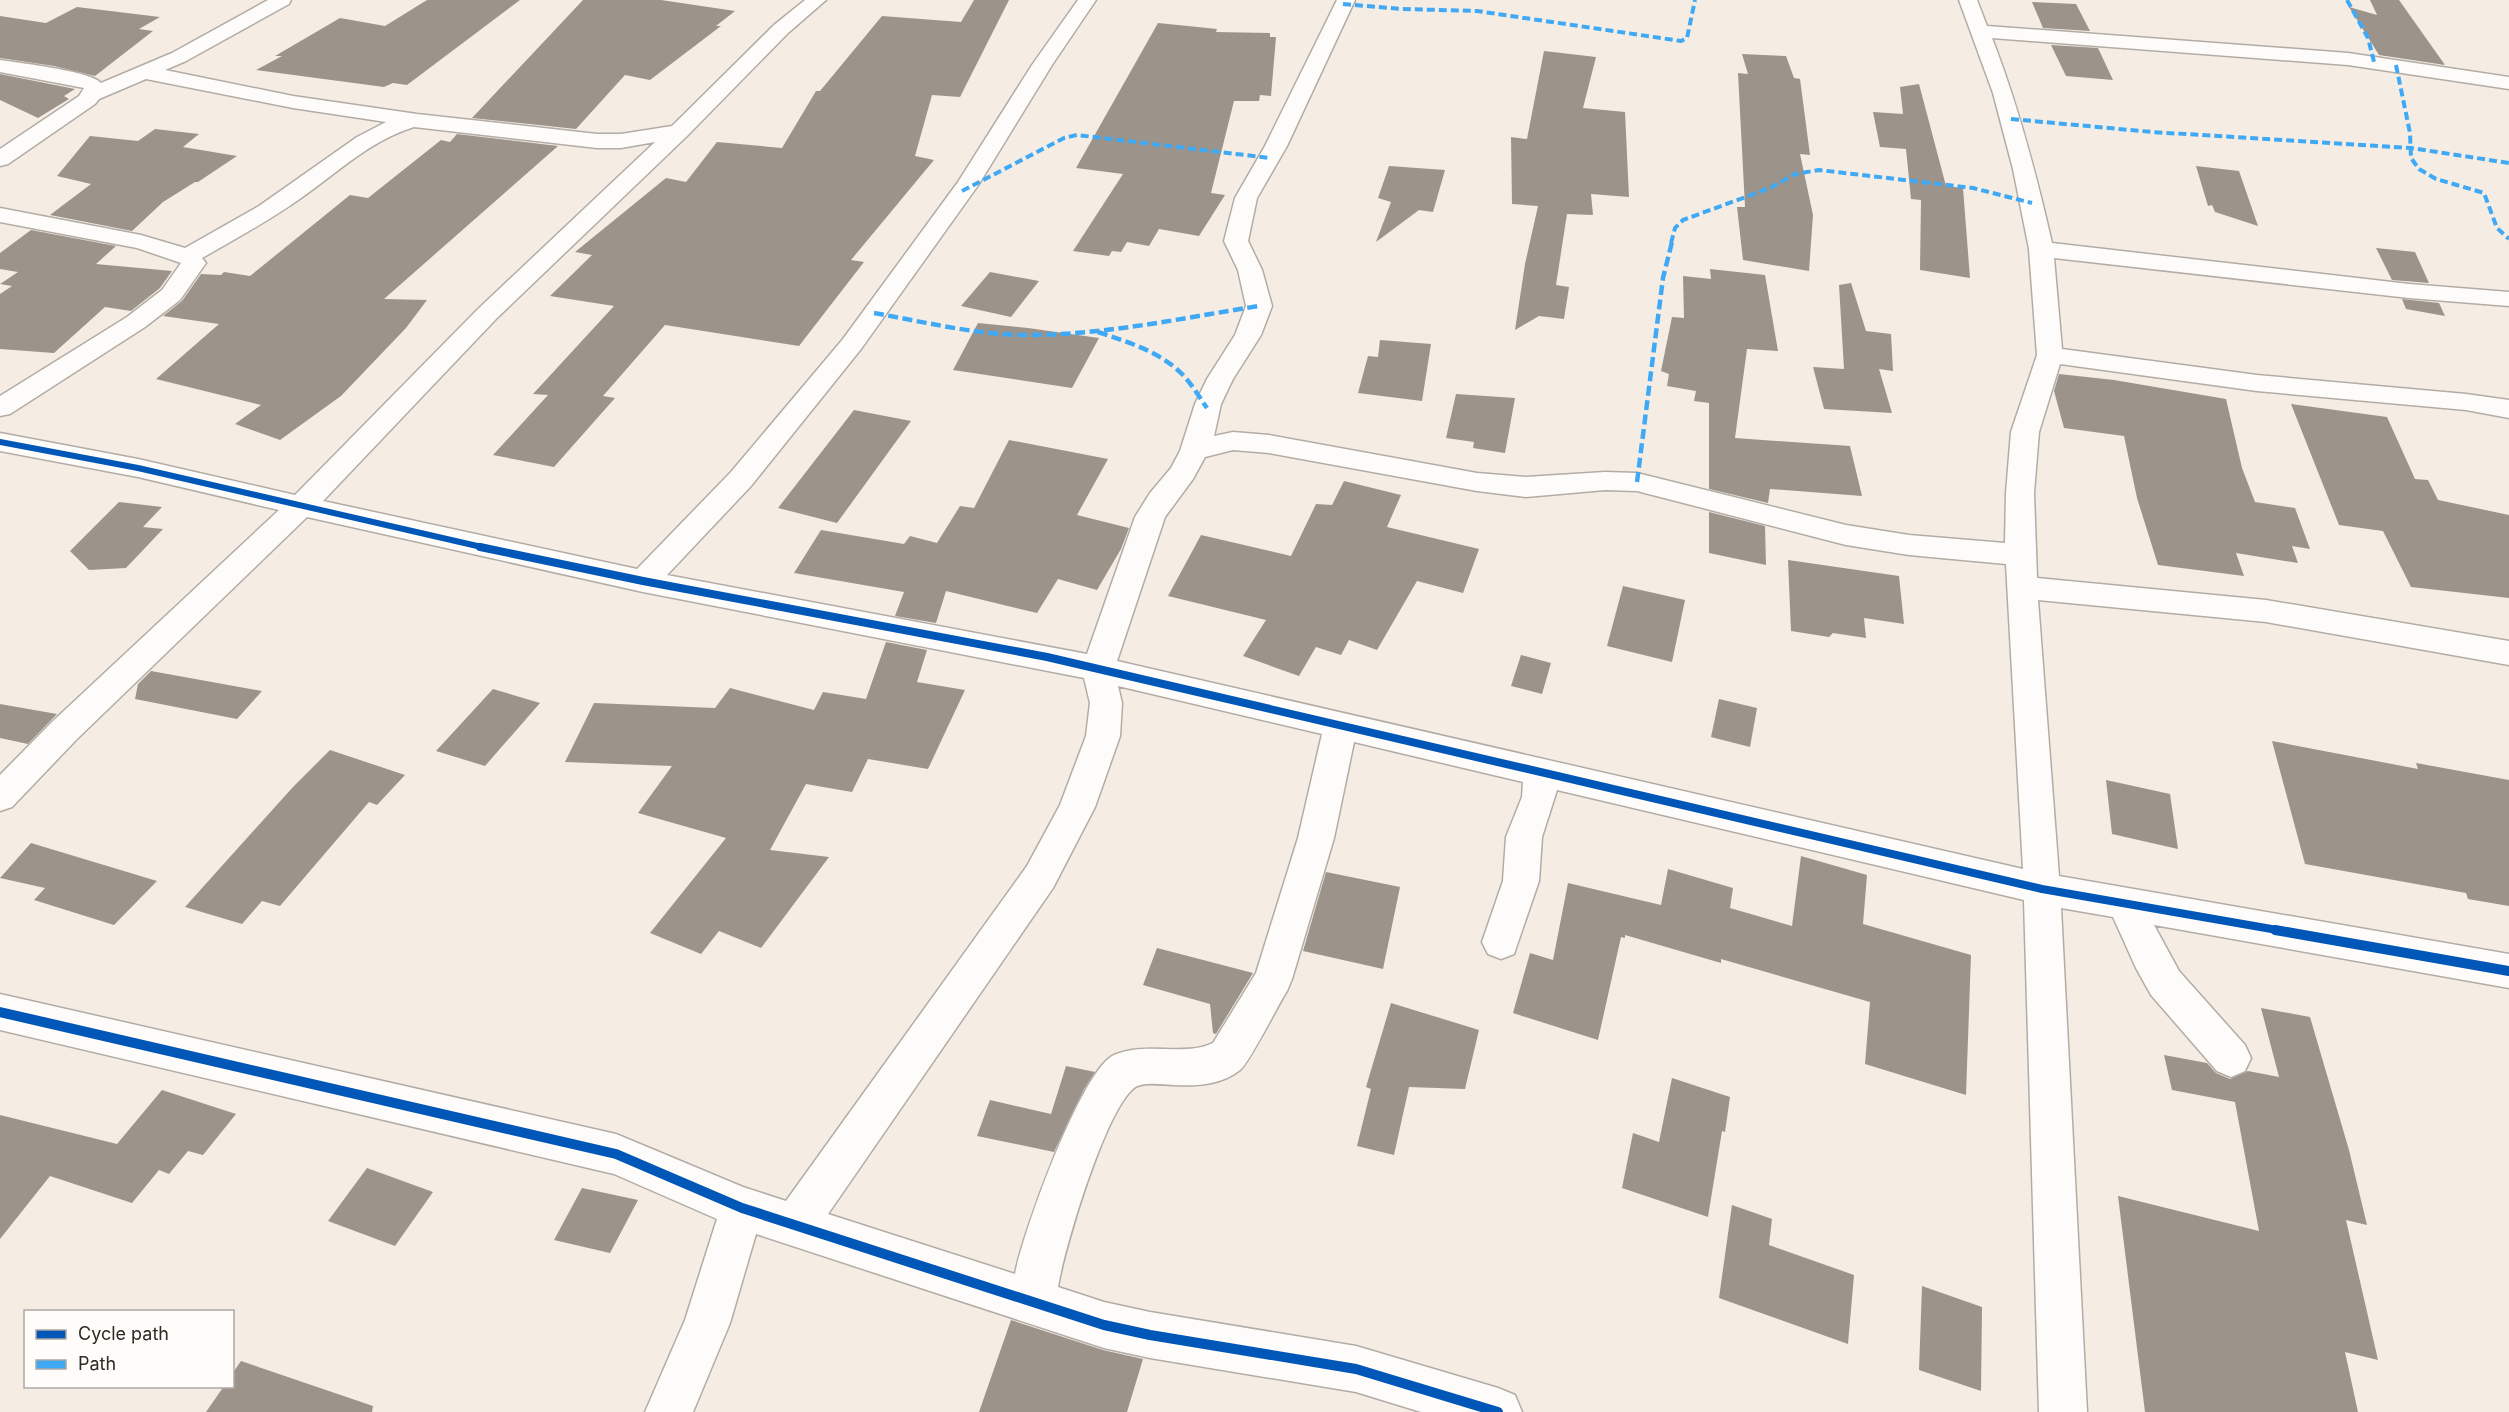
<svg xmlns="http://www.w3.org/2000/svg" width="2509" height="1412" viewBox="0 0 2509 1412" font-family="Inter,sans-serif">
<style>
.building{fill:#9c948a}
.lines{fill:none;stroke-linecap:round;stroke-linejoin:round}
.street-casing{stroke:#b2aca5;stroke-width:3}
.street{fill:#fefcfb;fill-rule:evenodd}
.quiet-far1{stroke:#3fa9f5;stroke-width:4;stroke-dasharray:8 4;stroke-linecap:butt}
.quiet{stroke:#3fa9f5;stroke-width:4.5;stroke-dasharray:10 4.5;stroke-linecap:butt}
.cycleway-far2-casing{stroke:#fffcf9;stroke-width:9}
.cycleway-far1-casing{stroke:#fffcf9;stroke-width:11}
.cycleway-casing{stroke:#fffcf9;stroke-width:14}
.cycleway-far2{stroke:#0057b8;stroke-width:6}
.cycleway-far1{stroke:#0057b8;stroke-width:8}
.cycleway{stroke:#0057b8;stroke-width:10}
</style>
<rect width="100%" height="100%" fill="#f5ede4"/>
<!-- building -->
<path class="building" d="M 427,0 L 520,0 L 407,85 L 393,83 L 384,87 L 256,70 L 282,56 L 275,56 L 340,18 L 385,26 Z
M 583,0 L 661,0 L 735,11 L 716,26 L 721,26 L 650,80 L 625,75 L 576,129 L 472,118 Z
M 974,0 L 1009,0 L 960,97 L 932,95 L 915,156 L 934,160 L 851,260 L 864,262 L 799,346 L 665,325 L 603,396 L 615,398 L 554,467 L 493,455 L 548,395 L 533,394 L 614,306 L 550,296 L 592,255 L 575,252 L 666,178 L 686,182 L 717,142 L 782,148 L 816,91 L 820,91 L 882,16 L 961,22 Z
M 2370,0 L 2399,0 L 2445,65 L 2379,55 L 2349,7 L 2377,15 Z
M 2032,2 L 2076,4 L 2090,31 L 2043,28 Z
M 77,7 L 160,17 L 139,29 L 153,31 L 95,76 L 54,66 L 0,58 L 0,16 L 46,23 Z
M 1158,23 L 1217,29 L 1216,32 L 1270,33 L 1270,37 L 1276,37 L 1271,96 L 1260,95 L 1259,101 L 1234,101 L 1211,193 L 1225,195 L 1199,236 L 1159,229 L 1149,246 L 1127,242 L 1121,252 L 1112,251 L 1109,256 L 1073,251 L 1123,174 L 1076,168 Z
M 2051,45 L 2098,48 L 2113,80 L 2066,76 Z
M 1544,51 L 1596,57 L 1583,108 L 1625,112 L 1629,197 L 1591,194 L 1593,215 L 1567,214 L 1556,285 L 1569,287 L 1564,319 L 1539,316 L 1515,330 L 1525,264 L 1538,206 L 1512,204 L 1511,137 L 1527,139 Z
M 1742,54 L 1786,56 L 1794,78 L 1800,79 L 1810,155 L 1800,154 L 1813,215 L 1809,271 L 1743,260 L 1737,207 L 1745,207 L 1738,73 L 1748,74 Z
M 0,74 L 75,89 L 64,96 L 69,99 L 38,118 L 0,100 Z
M 1919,84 L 1946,186 L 1963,188 L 1970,278 L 1920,270 L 1921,200 L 1911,199 L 1906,149 L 1880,147 L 1873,112 L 1903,114 L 1900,87 Z
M 155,129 L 199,134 L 183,147 L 237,156 L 198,182 L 195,182 L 163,202 L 132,231 L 50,215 L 91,184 L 57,176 L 90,136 L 138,141 Z
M 457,134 L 558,146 L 384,299 L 427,300 L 406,328 L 341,396 L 280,440 L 235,424 L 261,405 L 156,379 L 219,324 L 163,316 L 182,301 L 201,274 L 221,275 L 224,272 L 250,276 L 350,195 L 368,198 L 441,140 L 450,142 Z
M 1389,166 L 1445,170 L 1433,212 L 1419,210 L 1376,242 L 1391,202 L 1378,198 Z
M 2196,166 L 2239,171 L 2258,226 L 2215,212 L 2212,205 L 2208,206 Z
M 31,230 L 116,246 L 96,264 L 172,271 L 160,288 L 131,311 L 105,307 L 54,353 L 0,349 L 0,294 L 12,286 L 0,284 L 18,272 L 0,269 L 0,253 Z
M 2376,248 L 2415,252 L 2429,283 L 2392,280 Z
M 1710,269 L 1765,275 L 1778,351 L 1747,349 L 1735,438 L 1850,446 L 1862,496 L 1770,489 L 1768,503 L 1709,489 L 1709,403 L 1694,401 L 1696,391 L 1667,386 L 1669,374 L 1661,371 L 1672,317 L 1684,318 L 1683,276 L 1711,279 Z
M 990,272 L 1039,281 L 1011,317 L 961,306 Z
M 1851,283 L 1866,331 L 1891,334 L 1893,371 L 1879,369 L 1892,413 L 1824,409 L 1813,367 L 1844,369 L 1839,285 Z
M 2402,299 L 2439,303 L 2445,316 L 2406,309 Z
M 978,323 L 1028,328 L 1099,338 L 1072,388 L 953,370 Z
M 1380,340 L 1431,344 L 1422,401 L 1358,393 L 1368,356 L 1378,357 Z
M 2059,374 L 2114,380 L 2226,399 L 2242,468 L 2255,502 L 2295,508 L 2310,549 L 2292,546 L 2298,563 L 2236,553 L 2244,576 L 2158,565 L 2137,498 L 2124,436 L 2064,428 L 2054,391 Z
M 1456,394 L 1515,398 L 1505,453 L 1473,448 L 1474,442 L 1446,438 Z
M 2291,404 L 2387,417 L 2415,479 L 2428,480 L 2438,500 L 2509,515 L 2509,598 L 2411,587 L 2383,531 L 2339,525 Z
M 854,410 L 911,421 L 837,523 L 778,508 Z
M 1009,440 L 1108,459 L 1077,515 L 1129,528 L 1121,549 L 1097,590 L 1058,579 L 1037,613 L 946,591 L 936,623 L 895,616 L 904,592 L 794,573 L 821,530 L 904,544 L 910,536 L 937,543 L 960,506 L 974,508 Z
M 1344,481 L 1401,495 L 1387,527 L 1479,549 L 1463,593 L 1417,581 L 1377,650 L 1349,640 L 1341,655 L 1316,647 L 1299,676 L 1243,656 L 1266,620 L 1168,596 L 1201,535 L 1291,556 L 1316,504 L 1332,505 Z
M 119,502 L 162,507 L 143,527 L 163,529 L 126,568 L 89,570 L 70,551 Z
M 1709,512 L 1765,526 L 1766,565 L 1709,553 Z
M 1788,560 L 1899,576 L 1904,624 L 1864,618 L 1866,638 L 1833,633 L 1829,637 L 1791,631 Z
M 1623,586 L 1685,600 L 1672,662 L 1607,646 Z
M 886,642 L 927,650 L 917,682 L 965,690 L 928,769 L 868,759 L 852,792 L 806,784 L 770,850 L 829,857 L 761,948 L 719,931 L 701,954 L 650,933 L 726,838 L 638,813 L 672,766 L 565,762 L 594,703 L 715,708 L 730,688 L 814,710 L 823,692 L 866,699 Z
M 1521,655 L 1551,663 L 1542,694 L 1511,686 Z
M 151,671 L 262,691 L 237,719 L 135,699 L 138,684 Z
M 493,689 L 540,703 L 485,766 L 436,751 Z
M 1719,699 L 1757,708 L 1750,747 L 1711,737 Z
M 0,704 L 57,714 L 28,744 L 0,738 Z
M 2272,741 L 2418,769 L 2416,763 L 2509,780 L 2509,906 L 2468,899 L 2466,893 L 2305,864 Z
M 330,750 L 405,775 L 377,805 L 369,802 L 280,906 L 262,901 L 242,924 L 185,907 L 293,787 Z
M 2106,780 L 2170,794 L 2178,849 L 2112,834 Z
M 31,843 L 157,881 L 114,925 L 34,900 L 45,888 L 0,878 Z
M 1801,856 L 1867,875 L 1863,924 L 1971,955 L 1966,1095 L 1865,1064 L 1870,1002 L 1721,959 L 1721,963 L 1625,935 L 1625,938 L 1621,937 L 1598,1040 L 1513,1013 L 1530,953 L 1553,960 L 1568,883 L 1661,905 L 1668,869 L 1733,888 L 1730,908 L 1792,926 Z
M 1326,872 L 1400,887 L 1383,969 L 1303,951 Z
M 1157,948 L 1253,973 L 1216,1034 L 1213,1033 L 1210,1004 L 1143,985 Z
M 1391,1003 L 1479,1030 L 1465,1089 L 1409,1087 L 1394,1155 L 1357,1146 L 1371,1089 L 1366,1087 Z
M 2261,1008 L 2310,1017 L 2349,1150 L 2367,1225 L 2346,1220 L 2378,1360 L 2345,1352 L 2358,1412 L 2145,1412 L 2118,1196 L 2259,1231 L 2235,1102 L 2172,1090 L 2164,1055 L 2207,1063 L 2216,1073 L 2230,1079 L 2248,1071 L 2279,1077 Z
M 1066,1066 L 1095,1072 L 1084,1089 L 1054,1152 L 977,1136 L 990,1100 L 1051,1114 Z
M 1672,1078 L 1730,1097 L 1725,1132 L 1722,1131 L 1708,1217 L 1622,1188 L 1633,1133 L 1659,1142 Z
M 162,1090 L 236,1114 L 203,1155 L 188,1151 L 169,1174 L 159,1170 L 132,1203 L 50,1176 L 0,1239 L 0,1115 L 117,1144 Z
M 367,1168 L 433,1192 L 395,1246 L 328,1221 Z
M 582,1188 L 638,1200 L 610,1253 L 554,1240 Z
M 1732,1205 L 1772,1219 L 1769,1245 L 1854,1275 L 1848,1344 L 1719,1298 Z
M 1922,1286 L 1982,1307 L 1981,1391 L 1919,1370 Z
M 1011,1320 L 1103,1350 L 1143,1359 L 1127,1412 L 979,1412 Z
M 241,1361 L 373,1406 L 372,1412 L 206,1412 L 224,1386 L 232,1386 L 232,1374 Z"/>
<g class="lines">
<defs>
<path id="street" d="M 268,0 L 291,0 L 289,4 L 186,61 L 165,70 L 293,96 L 417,114 L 597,134 L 621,134 L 672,126 L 774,25 L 805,0 L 826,0 L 788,33 L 687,136 L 496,319 L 323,501 L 637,569 L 731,472 L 843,339 L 958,182 L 1032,65 L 1078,0 L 1096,0 L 1052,65 L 979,184 L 861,349 L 751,486 L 667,575 L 1087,654 L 1135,517 L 1150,493 L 1171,468 L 1180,451 L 1195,404 L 1207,379 L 1235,335 L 1246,306 L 1238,270 L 1224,241 L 1235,198 L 1265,146 L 1337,0 L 1355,0 L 1287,146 L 1257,198 L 1248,241 L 1262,270 L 1272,306 L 1261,335 L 1233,379 L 1221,404 L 1214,436 L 1233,432 L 1269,435 L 1477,473 L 1526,477 L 1605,472 L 1637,473 L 1846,525 L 1909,535 L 2005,543 L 2006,493 L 2011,432 L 2037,355 L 2029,249 L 2013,169 L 1993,93 L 1959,0 L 1977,0 L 1987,26 L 2348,53 L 2509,77 L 2509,89 L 2348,65 L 1992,38 C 2018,105 2036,173 2052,243 L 2409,284 L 2509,292 L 2509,306 L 2409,298 L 2054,258 L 2062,349 L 2257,375 L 2466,394 L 2509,400 L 2509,418 L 2466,410 L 2257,391 L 2060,364 L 2039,432 L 2034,493 L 2037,578 L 2266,600 L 2509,641 L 2509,665 L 2266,622 L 2038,600 L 2059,876 L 2509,954 L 2509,988 L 2154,925 L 2179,971 L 2245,1045 L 2251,1058 L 2245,1071 L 2231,1077 L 2217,1071 L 2151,995 L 2136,968 L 2113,917 L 2061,908 L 2087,1412 L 2039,1412 L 2024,900 L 1557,790 L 1542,837 L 1539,881 L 1514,954 L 1501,959 L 1488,954 L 1482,942 L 1503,881 L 1506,837 L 1522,797 L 1523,782 L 1354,742 L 1334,838 L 1292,979 L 1287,991 C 1278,1005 1249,1063 1240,1070 C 1221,1085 1198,1086 1175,1085 C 1163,1085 1144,1081 1134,1088 C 1105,1111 1064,1249 1058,1287 L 1104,1302 L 1150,1312 L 1356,1346 L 1498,1388 L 1515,1395 L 1522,1412 L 1421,1412 L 1356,1392 L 1150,1358 L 1104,1348 L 756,1234 L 730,1323 L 693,1412 L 645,1412 L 685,1320 L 717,1219 L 614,1174 L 0,1030 L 0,994 L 616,1134 L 743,1187 L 786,1201 L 1027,866 L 1060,805 L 1086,736 L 1090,703 L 1084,678 L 643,592 L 307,517 L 76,740 L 12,807 L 0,811 L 0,775 L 52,722 L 279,510 L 138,477 L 0,451 L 0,433 L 138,459 L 295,495 L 478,309 L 655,142 L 621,148 L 597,148 L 414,127 C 371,140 338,172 301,198 C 270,220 236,239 202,258 L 206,263 L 180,300 L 145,327 L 10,414 L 0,416 L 0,396 L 127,317 L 162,290 L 181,263 L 137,248 L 0,222 L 0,208 L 141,235 L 185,248 L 259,206 L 357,137 L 386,122 L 293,108 L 146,79 L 99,99 L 95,104 L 8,164 L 0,166 L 0,149 L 79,96 L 84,88 L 0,72 L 0,60 C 19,63 91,71 101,83 L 172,53 ZM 1233,450 L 1269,453 L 1477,491 L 1526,497 L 1605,490 L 1637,491 L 1846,545 L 1909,555 L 2006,564 L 2023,869 L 1117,661 L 1165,517 L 1193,479 L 1205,457 ZM 1118,686 L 1322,734 L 1298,838 L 1256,973 L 1213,1043 C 1183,1057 1147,1041 1114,1055 C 1081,1070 1022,1235 1015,1274 L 828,1214 L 1053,888 L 1095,807 L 1120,736 L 1122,703 Z"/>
</defs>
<!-- street casing -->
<use href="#street" class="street-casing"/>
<!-- street -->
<use href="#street" class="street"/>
<!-- quiet-far1 -->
<path class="quiet-far1" d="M 2347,0 L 2368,38 L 2374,62
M 1343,4 L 1402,9 L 1477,11 L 1681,41 L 1687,38 L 1695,0
M 2396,65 L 2410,133 L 2411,158 L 2419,169 L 2436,179 L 2484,193 L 2497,228 L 2509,239
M 2011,119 L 2152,132 L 2411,148 L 2509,163
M 962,191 L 1064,138 L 1077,135 L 1270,158
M 1671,243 L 1675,228 L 1683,220 L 1770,188 L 1795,174 L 1819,170 L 1973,188 L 2032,203"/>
<!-- quiet -->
<path class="quiet" d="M 874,313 C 925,322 976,335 1028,335 C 1105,335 1182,318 1259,306
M 1098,332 C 1127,342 1159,351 1182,374 C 1192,384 1199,397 1207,408
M 1637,482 L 1663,278 L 1672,242"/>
<defs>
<path id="cycleway-far2" d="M 0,442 L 138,468 L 486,548"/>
<path id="cycleway-far1" d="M 480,547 L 643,581 L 1047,657 L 2042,889 L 2283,931"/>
<path id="cycleway" d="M 2275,930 L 2509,971
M 0,1012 L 616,1154 L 742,1208 L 1104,1325 L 1150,1335 L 1356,1369 L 1498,1412"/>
</defs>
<!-- cycleway-far2 casing -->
<use href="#cycleway-far2" class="cycleway-far2-casing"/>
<!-- cycleway-far1 casing -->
<use href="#cycleway-far1" class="cycleway-far1-casing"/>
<!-- cycleway casing -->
<use href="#cycleway" class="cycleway-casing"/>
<!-- cycleway-far2 -->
<use href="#cycleway-far2" class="cycleway-far2"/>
<!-- cycleway-far1 -->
<use href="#cycleway-far1" class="cycleway-far1"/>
<!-- cycleway -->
<use href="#cycleway" class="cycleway"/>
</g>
<!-- legend -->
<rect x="24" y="1310" width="210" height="78" fill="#fffcf9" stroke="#aba8a4" stroke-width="1.5"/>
<rect x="36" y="1330" width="30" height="9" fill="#0057b8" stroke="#aba8a4" stroke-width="1.5"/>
<text x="78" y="1340" font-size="18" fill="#2e2924">Cycle path</text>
<rect x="36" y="1360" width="30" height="9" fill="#3fa9f5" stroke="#aba8a4" stroke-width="1.5"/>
<text x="78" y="1370" font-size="18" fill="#2e2924">Path</text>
</svg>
